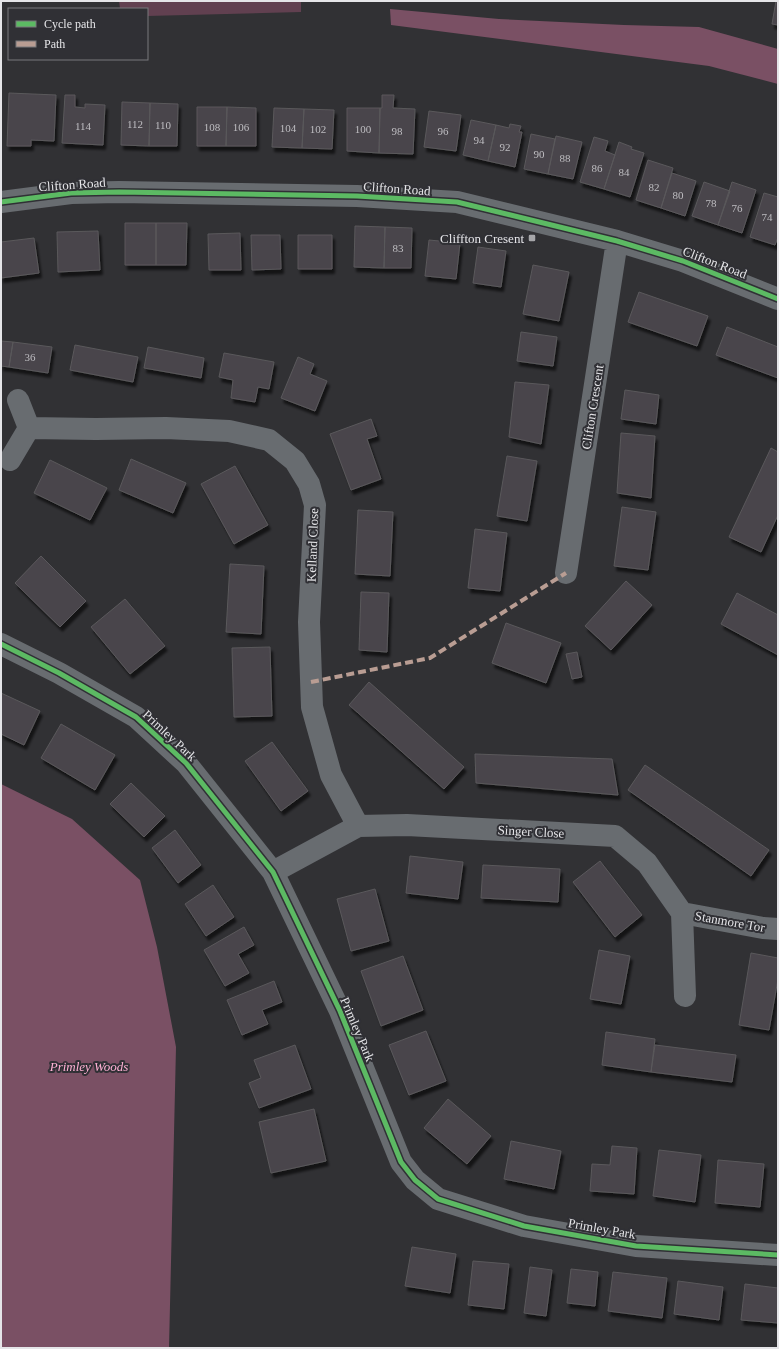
<svg xmlns="http://www.w3.org/2000/svg" width="779" height="1349" viewBox="0 0 779 1349" font-family="Georgia,serif">
<style>
.green{fill:#614050}
.forest{fill:#7a5064}
.building{fill:#4a444c;stroke:#5a595b;filter:url(#shadow)}
.lines{fill:none;stroke-linecap:round;stroke-linejoin:round}
.minor{stroke:#686c70;stroke-width:22}
.quiet{stroke:#b99d93;stroke-width:4;stroke-dasharray:8 4;stroke-linecap:butt}
.cycleway-casing{stroke:#303035;stroke-width:8}
.cycleway{stroke:#5cba63;stroke-width:5}
.poi-dot{fill:#a6a6a9;stroke:#303035;stroke-width:1.5}
.labels{text-anchor:middle;stroke-width:4;stroke-linejoin:round;paint-order:stroke}
.number-label{font-size:11px;fill:#bebdc1}
.street-label{font-size:13px;fill:#e5e5e8;stroke:#303035}
.poi-label{font-size:13px;fill:#e5e5e8;stroke:#303035;text-anchor:end}
.park-label{font-size:13px;font-style:italic;fill:#ffb1d5;stroke:#303035}
</style>
<defs>
<filter id="shadow"><feDropShadow dx="2.5" dy="4.5" stdDeviation="1" flood-color="#0009"/></filter>
</defs>
<rect width="100%" height="100%" fill="#313134"/>
<!-- green -->
<path class="green" d="M 119,1 L 301,1 L 301,12 L 147,16 L 147,9 L 120,9 Z"/>
<!-- forest -->
<path class="forest" d="M 390,9 L 499,19 L 624,25 L 699,27 L 778,49 L 778,84 L 709,66 L 391,25 Z
M 1,784 L 72,819 L 140,880 L 157,947 L 176,1047 L 169,1348 L 1,1348 Z"/>
<!-- building -->
<path class="building" d="M 776,1 L 778,1 L 778,25 L 772,24 Z
M 9,93 L 56,95 L 54,141 L 31,140 L 31,146 L 7,146 Z
M 65,95 L 75,95 L 75,107 L 85,108 L 85,104 L 105,105 L 103,145 L 62,143 Z
M 382,95 L 394,95 L 393,108 L 415,109 L 413,154 L 379,153 L 380,108 L 382,108 Z
M 122,102 L 150,103 L 149,146 L 121,145 Z
M 150,103 L 178,104 L 177,146 L 149,146 Z
M 197,107 L 227,107 L 226,146 L 197,146 Z
M 227,107 L 256,108 L 256,146 L 226,146 Z
M 274,108 L 304,109 L 302,148 L 272,147 Z
M 347,108 L 380,108 L 379,153 L 347,151 Z
M 304,109 L 334,110 L 332,149 L 302,148 Z
M 429,111 L 461,115 L 456,151 L 424,147 Z
M 471,120 L 496,125 L 488,161 L 463,155 Z
M 510,124 L 521,126 L 519,132 L 522,132 L 515,167 L 488,161 L 496,125 L 509,128 Z
M 531,134 L 555,139 L 548,174 L 524,169 Z
M 556,136 L 582,142 L 573,179 L 548,174 Z
M 594,137 L 608,141 L 605,151 L 615,155 L 604,189 L 580,182 Z
M 619,142 L 632,147 L 631,149 L 644,153 L 630,197 L 604,189 Z
M 648,160 L 673,168 L 661,208 L 636,200 Z
M 672,173 L 696,181 L 685,216 L 661,208 Z
M 704,182 L 730,191 L 718,225 L 692,216 Z
M 732,182 L 756,190 L 742,233 L 718,225 Z
M 764,193 L 778,197 L 778,237 L 775,245 L 750,237 Z
M 125,223 L 156,223 L 156,265 L 125,265 Z
M 156,223 L 187,223 L 186,265 L 156,265 Z
M 355,226 L 385,227 L 384,268 L 354,267 Z
M 385,227 L 412,228 L 411,268 L 384,268 Z
M 98,231 L 100,270 L 58,272 L 57,232 Z
M 240,233 L 241,270 L 209,270 L 208,234 Z
M 251,235 L 280,235 L 281,269 L 252,270 Z
M 298,235 L 332,235 L 332,269 L 298,269 Z
M 34,238 L 39,273 L 1,278 L 1,242 Z
M 429,240 L 460,243 L 456,279 L 425,276 Z
M 478,247 L 506,251 L 501,287 L 473,283 Z
M 533,265 L 569,272 L 559,321 L 523,314 Z
M 639,292 L 708,316 L 697,346 L 628,322 Z
M 727,327 L 778,347 L 778,378 L 716,355 Z
M 521,332 L 557,337 L 553,366 L 517,361 Z
M 1,341 L 13,342 L 9,367 L 1,366 Z
M 13,342 L 52,347 L 48,373 L 9,367 Z
M 75,345 L 138,357 L 133,382 L 70,370 Z
M 148,347 L 204,358 L 201,378 L 144,368 Z
M 224,353 L 274,362 L 269,389 L 258,387 L 255,402 L 231,398 L 233,380 L 219,377 Z
M 298,357 L 314,364 L 310,374 L 327,381 L 315,411 L 281,398 Z
M 515,382 L 549,385 L 541,444 L 509,437 Z
M 625,390 L 659,395 L 656,424 L 621,419 Z
M 371,419 L 377,436 L 367,439 L 381,479 L 351,490 L 330,434 Z
M 621,433 L 655,436 L 651,498 L 617,493 Z
M 771,448 L 778,452 L 778,515 L 761,552 L 729,537 Z
M 507,456 L 537,461 L 527,521 L 497,516 Z
M 131,459 L 186,483 L 173,513 L 119,490 Z
M 50,460 L 107,488 L 90,520 L 34,493 Z
M 235,466 L 268,525 L 234,544 L 201,484 Z
M 622,507 L 656,512 L 648,570 L 614,566 Z
M 358,510 L 393,512 L 390,576 L 355,574 Z
M 475,529 L 507,533 L 500,591 L 468,588 Z
M 41,556 L 86,601 L 60,627 L 15,583 Z
M 230,564 L 264,566 L 261,634 L 226,632 Z
M 626,581 L 652,605 L 611,650 L 585,626 Z
M 361,592 L 389,593 L 387,652 L 359,650 Z
M 737,593 L 778,615 L 778,655 L 721,624 Z
M 125,599 L 165,646 L 130,674 L 91,627 Z
M 506,623 L 561,643 L 546,683 L 492,663 Z
M 270,647 L 272,716 L 234,717 L 232,648 Z
M 577,652 L 582,677 L 572,679 L 566,654 Z
M 369,682 L 464,767 L 444,789 L 349,705 Z
M 1,693 L 40,711 L 24,745 L 1,734 Z
M 61,724 L 115,755 L 95,790 L 41,758 Z
M 272,742 L 308,791 L 281,811 L 245,761 Z
M 475,754 L 612,759 L 618,795 L 476,783 Z
M 645,765 L 769,850 L 751,876 L 628,790 Z
M 131,783 L 165,816 L 144,837 L 110,804 Z
M 175,830 L 201,865 L 178,883 L 152,848 Z
M 410,856 L 463,862 L 458,899 L 406,893 Z
M 600,861 L 642,915 L 615,937 L 573,882 Z
M 483,865 L 560,869 L 558,902 L 481,898 Z
M 213,885 L 234,917 L 206,936 L 185,904 Z
M 375,889 L 389,941 L 351,951 L 337,899 Z
M 244,927 L 254,945 L 238,954 L 249,973 L 225,986 L 204,950 Z
M 599,950 L 630,956 L 621,1004 L 590,999 Z
M 751,953 L 778,958 L 778,979 L 769,1030 L 739,1025 Z
M 403,956 L 423,1010 L 381,1026 L 361,971 Z
M 274,981 L 282,1002 L 262,1010 L 268,1024 L 242,1035 L 227,1000 Z
M 426,1031 L 446,1081 L 409,1095 L 389,1045 Z
M 606,1032 L 655,1039 L 651,1072 L 602,1065 Z
M 295,1045 L 311,1089 L 259,1108 L 249,1083 L 261,1078 L 254,1060 Z
M 655,1045 L 736,1055 L 732,1082 L 651,1072 Z
M 448,1099 L 491,1136 L 467,1164 L 424,1128 Z
M 314,1109 L 326,1161 L 271,1173 L 259,1122 Z
M 511,1141 L 561,1151 L 554,1189 L 504,1179 Z
M 612,1146 L 637,1148 L 634,1194 L 590,1191 L 592,1164 L 610,1165 Z
M 659,1150 L 701,1155 L 695,1202 L 653,1196 Z
M 718,1160 L 764,1164 L 760,1207 L 715,1203 Z
M 412,1247 L 456,1254 L 450,1293 L 405,1286 Z
M 473,1261 L 509,1264 L 504,1309 L 468,1305 Z
M 530,1267 L 552,1270 L 546,1316 L 524,1313 Z
M 571,1269 L 598,1272 L 595,1306 L 567,1303 Z
M 613,1272 L 667,1278 L 662,1318 L 608,1311 Z
M 678,1281 L 723,1287 L 719,1320 L 674,1314 Z
M 745,1284 L 778,1288 L 778,1323 L 741,1320 Z"/>
<g class="lines">
<!-- minor -->
<path class="minor" d="M 1,202 L 71,193 L 119,192 L 357,196 L 457,202 L 617,241 L 683,261 L 778,299
M 29,428 L 96,429 L 166,428 L 229,431 L 269,440 L 295,461 L 309,484 L 315,505 L 309,622 L 312,707 L 331,775 L 358,826
M 10,460 L 29,428 L 18,400
M 566,573 L 617,241
M 1,644 L 59,673 L 136,717 L 186,763 L 273,872 L 340,1011 L 401,1162 L 415,1180 L 438,1199 L 524,1226 L 636,1246 L 778,1255
M 273,872 L 358,826 L 407,825 L 615,836 L 647,863 L 682,913 L 685,996
M 682,913 L 763,928 L 778,929"/>
<!-- quiet -->
<path class="quiet" d="M 311,682 L 430,658 L 566,573"/>
<defs>
<path id="cycleway" d="M 1,202 L 71,193 L 119,192 L 357,196 L 457,202 L 617,241 L 683,261 L 778,299
M 1,644 L 59,673 L 136,717 L 186,763 L 273,872 L 340,1011 L 401,1162 L 415,1180 L 438,1199 L 524,1226 L 636,1246 L 778,1255"/>
</defs>
<!-- cycleway casing -->
<use href="#cycleway" class="cycleway-casing"/>
<!-- cycleway -->
<use href="#cycleway" class="cycleway"/>
</g>
<!-- markers -->
<rect class="poi-dot" x="528" y="234" width="8" height="8" rx="2"/>
<g class="labels">
<!-- number labels -->
<g class="number-label">
<text x="135" y="128">112</text>
<text x="163" y="129">110</text>
<text x="83" y="130">114</text>
<text x="212" y="131">108</text>
<text x="241" y="131">106</text>
<text x="288" y="132">104</text>
<text x="318" y="133">102</text>
<text x="363" y="133">100</text>
<text x="397" y="135">98</text>
<text x="443" y="135">96</text>
<text x="479" y="144">94</text>
<text x="505" y="151">92</text>
<text x="539" y="158">90</text>
<text x="565" y="162">88</text>
<text x="597" y="172">86</text>
<text x="624" y="176">84</text>
<text x="654" y="191">82</text>
<text x="678" y="199">80</text>
<text x="711" y="207">78</text>
<text x="737" y="212">76</text>
<text x="767" y="221">74</text>
<text x="398" y="252">83</text>
<text x="30" y="361">36</text>
</g>
<!-- street labels -->
<g class="street-label">
<text transform="translate(72 184) rotate(-4)" y="5">Clifton Road</text>
<text transform="translate(397 188) rotate(4)" y="5">Clifton Road</text>
<text transform="translate(715 262) rotate(21)" y="5">Clifton Road</text>
<text transform="translate(592 407) rotate(-81)" y="5">Clifton Crescent</text>
<text transform="translate(312 545) rotate(-88)" y="5">Kelland Close</text>
<text transform="translate(170 735) rotate(43)" y="5">Primley Park</text>
<text transform="translate(531 831) rotate(3)" y="5">Singer Close</text>
<text transform="translate(730 921) rotate(10)" y="5">Stanmore Tor</text>
<text transform="translate(358 1029) rotate(67)" y="5">Primley Park</text>
<text transform="translate(602 1228) rotate(10)" y="5">Primley Park</text>
</g>
<!-- poi labels -->
<g class="poi-label">
<text x="524" y="243">Cliffton Cresent</text>
</g>
<!-- park labels -->
<g class="park-label">
<text x="89" y="1071">Primley Woods</text>
</g>
</g>
<!-- border -->
<rect width="779" height="1349" fill="none" stroke="#e5e5e8" stroke-width="4"/>
<!-- legend -->
<rect x="8" y="8" width="140" height="52" fill="#303035" stroke="#78787d"/>
<rect x="16" y="21" width="20" height="6" fill="#5cba63" stroke="#78787d"/>
<text x="44" y="28" font-size="12" fill="#e5e5e8">Cycle path</text>
<rect x="16" y="41" width="20" height="6" fill="#b99d93" stroke="#78787d"/>
<text x="44" y="48" font-size="12" fill="#e5e5e8">Path</text>
</svg>
